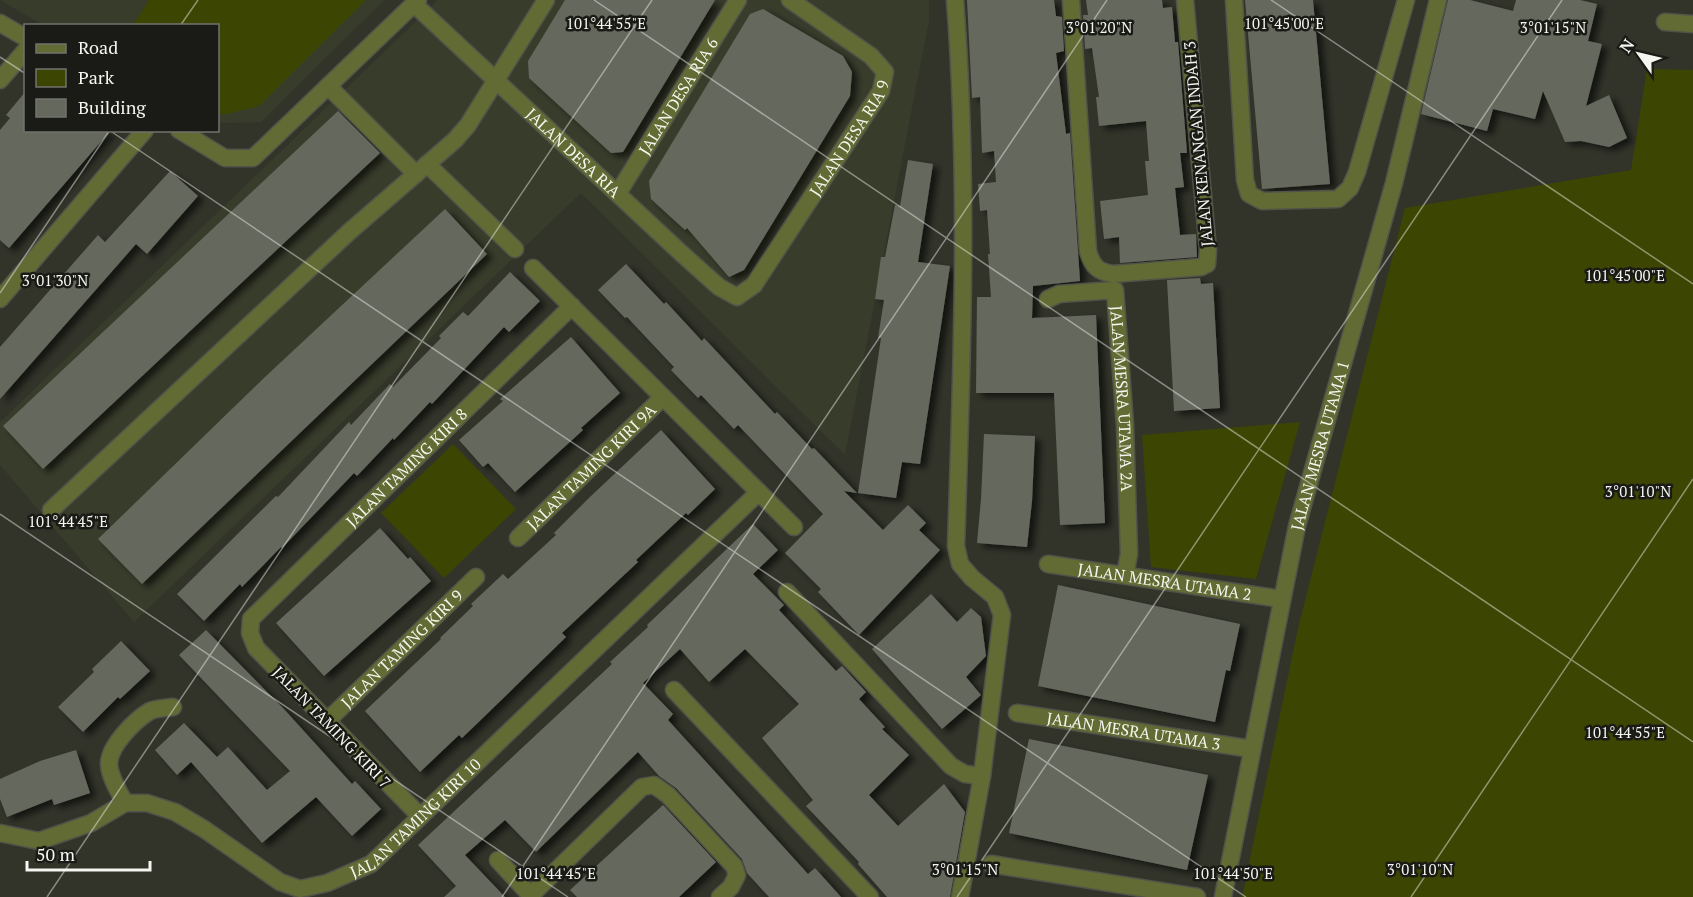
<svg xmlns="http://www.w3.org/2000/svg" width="1693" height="897" viewBox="0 0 1693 897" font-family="'PT Serif',serif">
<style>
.built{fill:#383c2b}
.green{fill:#3d4503}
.building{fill:#65685d;filter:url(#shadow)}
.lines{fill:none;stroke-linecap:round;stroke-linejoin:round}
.minor-casing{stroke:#51534a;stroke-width:19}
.minor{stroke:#616b33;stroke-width:16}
.ticks{fill:none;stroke:#f4f6ef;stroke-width:1.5;stroke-opacity:0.45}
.labels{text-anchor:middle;stroke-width:5;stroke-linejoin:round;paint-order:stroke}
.street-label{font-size:16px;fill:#f4f6ef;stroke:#1a1b16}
.ticks-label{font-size:15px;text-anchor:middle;fill:#f4f6ef;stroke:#1a1b16;stroke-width:5;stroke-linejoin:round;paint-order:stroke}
</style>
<defs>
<filter id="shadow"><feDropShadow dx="6" dy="4" stdDeviation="3" flood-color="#0009"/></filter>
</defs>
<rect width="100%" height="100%" fill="#32342a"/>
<!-- built -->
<path class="built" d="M 0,0 L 384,0 L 261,122 L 221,123 L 218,121 L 218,26 L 43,25 Z
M 438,0 L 929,0 L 929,20 L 845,455 L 581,193 L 134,622 L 0,465 L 0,422 Z"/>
<!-- green -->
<path class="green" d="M 149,0 L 366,0 L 259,106 L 223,115 L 218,112 L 218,26 L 133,25 Z
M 1647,69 L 1693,70 L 1693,897 L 1242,897 L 1298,628 L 1405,208 L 1631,170 Z
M 1300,422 L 1256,579 L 1151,567 L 1142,435 Z
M 453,444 L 516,509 L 444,578 L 381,513 Z"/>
<!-- building -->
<path class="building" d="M 565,0 L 715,0 L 623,152 L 611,153 L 529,78 L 528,61 Z
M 967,0 L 1054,0 L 1056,16 L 1062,17 L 1064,51 L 1056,53 L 1066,134 L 1070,133 L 1080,281 L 1033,286 L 1032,318 L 1096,315 L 1105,523 L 1060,525 L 1054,393 L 976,393 L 977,297 L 991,297 L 988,254 L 990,254 L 987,210 L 980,211 L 978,184 L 996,182 L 994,151 L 982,153 L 980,97 L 972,98 Z
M 1086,0 L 1162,0 L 1163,8 L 1172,7 L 1175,42 L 1178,42 L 1187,153 L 1180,153 L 1184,187 L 1175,188 L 1180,235 L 1196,234 L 1197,257 L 1120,263 L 1119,237 L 1104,239 L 1100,201 L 1148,195 L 1145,161 L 1149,161 L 1146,121 L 1099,126 L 1096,97 L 1099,97 L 1092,48 L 1085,49 L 1083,15 L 1088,15 Z
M 1245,0 L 1313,0 L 1330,184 L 1262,189 Z
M 1448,0 L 1470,0 L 1513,11 L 1516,0 L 1580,0 L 1597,4 L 1588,41 L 1602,44 L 1586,106 L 1609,95 L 1627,138 L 1609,147 L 1581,141 L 1565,142 L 1543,91 L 1535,119 L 1493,109 L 1487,131 L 1421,114 Z
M 763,9 L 843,56 L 852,72 L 850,96 L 744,270 L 729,277 L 687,228 L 685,230 L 651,199 L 649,181 L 750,14 Z
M 26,91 L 26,130 L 111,130 L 9,248 L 0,240 L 0,130 L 10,118 L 6,115 Z
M 338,111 L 380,153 L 43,469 L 3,426 Z
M 908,160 L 933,164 L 918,262 L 950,266 L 920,464 L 902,462 L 896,498 L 858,493 L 881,338 L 878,338 L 884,300 L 875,299 L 881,257 L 885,257 L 895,205 L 900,206 Z
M 170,171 L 198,196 L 147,254 L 136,244 L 0,399 L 0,347 L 98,235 L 105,242 Z
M 445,209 L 487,254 L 142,584 L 98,539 L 265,377 Z
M 626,264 L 664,304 L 666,302 L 702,341 L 704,338 L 775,414 L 777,412 L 812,449 L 814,448 L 857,493 L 844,491 L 883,530 L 908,505 L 926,523 L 919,530 L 940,550 L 859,635 L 818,592 L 821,589 L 785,553 L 823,514 L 738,425 L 734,429 L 701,395 L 698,398 L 671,370 L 674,367 L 627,317 L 625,318 L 598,290 Z
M 510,272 L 540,301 L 509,332 L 504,327 L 432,404 L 430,402 L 394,440 L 393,438 L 357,476 L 354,473 L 282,548 L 281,547 L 242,587 L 240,584 L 204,621 L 177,594 L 276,496 L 278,497 L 349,422 L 351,425 L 390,384 L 393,387 L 441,338 L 439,336 L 463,312 L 468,316 Z
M 1200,278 L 1201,284 L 1213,283 L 1220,408 L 1174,411 L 1167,280 Z
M 571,337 L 620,393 L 581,428 L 583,430 L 515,492 L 488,463 L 483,467 L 459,440 L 503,401 L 500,399 Z
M 661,430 L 715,489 L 688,515 L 686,513 L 636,560 L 638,562 L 562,633 L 566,637 L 489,712 L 462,738 L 459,735 L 420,772 L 365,711 L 441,639 L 440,638 L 473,606 L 471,604 L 503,574 L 508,579 L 556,535 L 554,533 L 591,496 Z
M 984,434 L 1035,436 L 1032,501 L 1027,547 L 977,543 L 981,499 Z
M 753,524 L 778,550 L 753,574 L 784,605 L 779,610 L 808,641 L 836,671 L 842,666 L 866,692 L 859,699 L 885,727 L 882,729 L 909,755 L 869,795 L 898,826 L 944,784 L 965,812 L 950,897 L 887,897 L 858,864 L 859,862 L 806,806 L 813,800 L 762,738 L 799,704 L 745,649 L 709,682 L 680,649 L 643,683 L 673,714 L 668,720 L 808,874 L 815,868 L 841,897 L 769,897 L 747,873 L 742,859 L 676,788 L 659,776 L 638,752 L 536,852 L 505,820 L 465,855 L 505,897 L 444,897 L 456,886 L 418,845 L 612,664 L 610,662 L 648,627 L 647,625 Z
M 380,528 L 408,559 L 410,557 L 431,581 L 324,676 L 276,623 Z
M 1058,585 L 1240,624 L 1230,671 L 1226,670 L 1215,722 L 1038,686 Z
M 931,594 L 957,622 L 971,608 L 981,617 L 986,656 L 966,677 L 981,695 L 942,729 L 872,649 Z
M 206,630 L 283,708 L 352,784 L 355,781 L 381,809 L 352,836 L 316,797 L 262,843 L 191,762 L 177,775 L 155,750 L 184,723 L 217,757 L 228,747 L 267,790 L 290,771 L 179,655 Z
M 121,641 L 150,671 L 120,699 L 118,697 L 83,732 L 58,707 L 94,672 L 92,669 Z
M 1029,739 L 1208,775 L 1187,870 L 1009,833 Z
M 76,750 L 90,793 L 54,805 L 52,799 L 7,817 L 0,799 L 0,779 L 40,761 Z
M 663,805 L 716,862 L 679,897 L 577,897 L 570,890 Z"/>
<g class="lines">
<defs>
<g id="minor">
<path d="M 955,0 C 969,181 962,364 956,546 L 960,564 L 972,578 L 995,597 L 1002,615 L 982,776 L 960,897"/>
<path d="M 1071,0 L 1088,251 C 1092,266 1098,272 1113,274 L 1201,267 L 1207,264 L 1208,250 L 1185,0"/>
<path d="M 1234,0 L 1245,180 L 1249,194 L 1262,201 L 1338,199 L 1350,188 L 1357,172 L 1406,0"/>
<path id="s1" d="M 414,4 L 681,253 L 719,287 L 737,297 L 754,285 L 881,91 L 885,72 L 871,56 L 790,0"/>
<path d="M 1665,22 L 1693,24"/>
<path d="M 0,23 L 26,38"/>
<path d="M 0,80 L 26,50"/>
<path d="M 328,86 L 416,174"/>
<path d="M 179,130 L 225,158 L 253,158 L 418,0"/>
<path d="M 427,164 L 515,249"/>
<path id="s2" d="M 618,193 L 738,0"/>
<path d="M 533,268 L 794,527"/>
<path d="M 0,299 L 145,130"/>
<path id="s3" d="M 1048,299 L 1059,294 L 1115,290 L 1125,425 L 1129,554 L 1125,575"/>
<path d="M 51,510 L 349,232 L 455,140 L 468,125 L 546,0"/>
<path id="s4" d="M 518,538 L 663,397"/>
<path id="s5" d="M 1048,564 L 1281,599"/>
<path d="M 787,592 L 951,766 L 965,774 L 982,776"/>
<path d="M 674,690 L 870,897"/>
<path id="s6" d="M 1017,713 L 1252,749"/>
<path id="s7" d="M 327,721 L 476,577"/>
<path d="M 125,803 C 119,792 109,776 109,763 C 110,745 135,720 150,711 C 156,708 166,708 173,707"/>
<path id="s8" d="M 420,816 L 256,648 L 250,633 L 251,619 L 572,306"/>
<path id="s9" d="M 0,833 L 39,841 L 91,823 L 125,803 L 147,803 L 175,812 L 204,829 L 280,882 L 300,889 L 327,883 L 371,864 L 759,492"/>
<path d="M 498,860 L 532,897"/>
<path d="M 991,864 L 1197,897"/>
<path d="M 531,895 L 642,787 L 654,785 L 668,795 L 734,866 L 737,875 L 731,887 L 720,897"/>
<path id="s10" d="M 1223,897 L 1297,526 L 1394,183 L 1438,0"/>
</g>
</defs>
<!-- minor casing -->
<use href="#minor" class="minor-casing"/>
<!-- minor -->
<use href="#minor" class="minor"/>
</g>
<!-- ticks -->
<path class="ticks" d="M 594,0 L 1693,742M 1271,0 L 1693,284M 180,26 L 198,0M 0,57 L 26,74M 109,130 L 1246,897M 0,293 L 110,130M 0,514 L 568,897M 47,897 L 652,0M 502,897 L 1107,0M 957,897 L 1562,0M 1411,897 L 1693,479"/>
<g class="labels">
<!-- street labels -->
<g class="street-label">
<text dy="6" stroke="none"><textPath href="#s2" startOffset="114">JALAN DESA RIA 6</textPath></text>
<text dy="6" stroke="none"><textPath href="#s1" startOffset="633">JALAN DESA RIA 9</textPath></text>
<text transform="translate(1198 144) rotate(-95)" y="6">JALAN KENANGAN INDAH 3</text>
<text dy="6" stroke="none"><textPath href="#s1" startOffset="218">JALAN DESA RIA</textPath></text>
<text dy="6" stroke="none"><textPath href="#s3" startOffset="177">JALAN MESRA UTAMA 2A</textPath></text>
<text dy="6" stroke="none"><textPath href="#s10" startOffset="462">JALAN MESRA UTAMA 1</textPath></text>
<text dy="6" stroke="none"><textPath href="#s4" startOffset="102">JALAN TAMING KIRI 9A</textPath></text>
<text dy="6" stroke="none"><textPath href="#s8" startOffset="482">JALAN TAMING KIRI 8</textPath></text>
<text dy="6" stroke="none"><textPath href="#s5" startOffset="118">JALAN MESRA UTAMA 2</textPath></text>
<text dy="6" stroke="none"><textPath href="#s7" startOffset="104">JALAN TAMING KIRI 9</textPath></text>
<text transform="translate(332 727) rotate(46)" y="6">JALAN TAMING KIRI 7</text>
<text dy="6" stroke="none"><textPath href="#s6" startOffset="118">JALAN MESRA UTAMA 3</textPath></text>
<text dy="6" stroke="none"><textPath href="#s9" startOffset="472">JALAN TAMING KIRI 10</textPath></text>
</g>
</g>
<g class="ticks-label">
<text x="606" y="29">101°44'55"E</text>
<text x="1284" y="29">101°45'00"E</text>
<text x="1099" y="33">3°01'20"N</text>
<text x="1553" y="33">3°01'15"N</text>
<text x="1625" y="281">101°45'00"E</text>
<text x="55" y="286">3°01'30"N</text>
<text x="1638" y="497">3°01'10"N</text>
<text x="68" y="527">101°44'45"E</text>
<text x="1625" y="738">101°44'55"E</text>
<text x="965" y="875">3°01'15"N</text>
<text x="1420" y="875">3°01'10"N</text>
<text x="556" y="879">101°44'45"E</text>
<text x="1233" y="879">101°44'50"E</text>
</g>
<!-- legend -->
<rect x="24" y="24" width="195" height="108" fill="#1a1b16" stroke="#71736d" stroke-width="1.5"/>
<rect x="36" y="44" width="30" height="9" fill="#616b33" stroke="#71736d" stroke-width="1.5"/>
<text x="78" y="54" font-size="18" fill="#f4f6ef">Road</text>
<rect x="36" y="69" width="30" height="18" fill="#3d4503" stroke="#71736d" stroke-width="1.5"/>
<text x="78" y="84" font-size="18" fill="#f4f6ef">Park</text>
<rect x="36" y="99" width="30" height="18" fill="#65685d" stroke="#71736d" stroke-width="1.5"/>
<text x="78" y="114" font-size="18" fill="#f4f6ef">Building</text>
<!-- north arrow -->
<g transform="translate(1639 54) rotate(304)" stroke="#1a1b16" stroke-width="4.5" paint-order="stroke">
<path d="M0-4.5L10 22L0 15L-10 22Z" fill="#f4f6ef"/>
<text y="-9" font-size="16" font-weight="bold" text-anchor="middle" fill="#f4f6ef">N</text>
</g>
<!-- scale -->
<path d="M27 861v9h123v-9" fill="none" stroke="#f4f6ef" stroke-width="3"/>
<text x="36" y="861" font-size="18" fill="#f4f6ef" stroke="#1a1b16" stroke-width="4.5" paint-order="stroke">50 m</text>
</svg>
